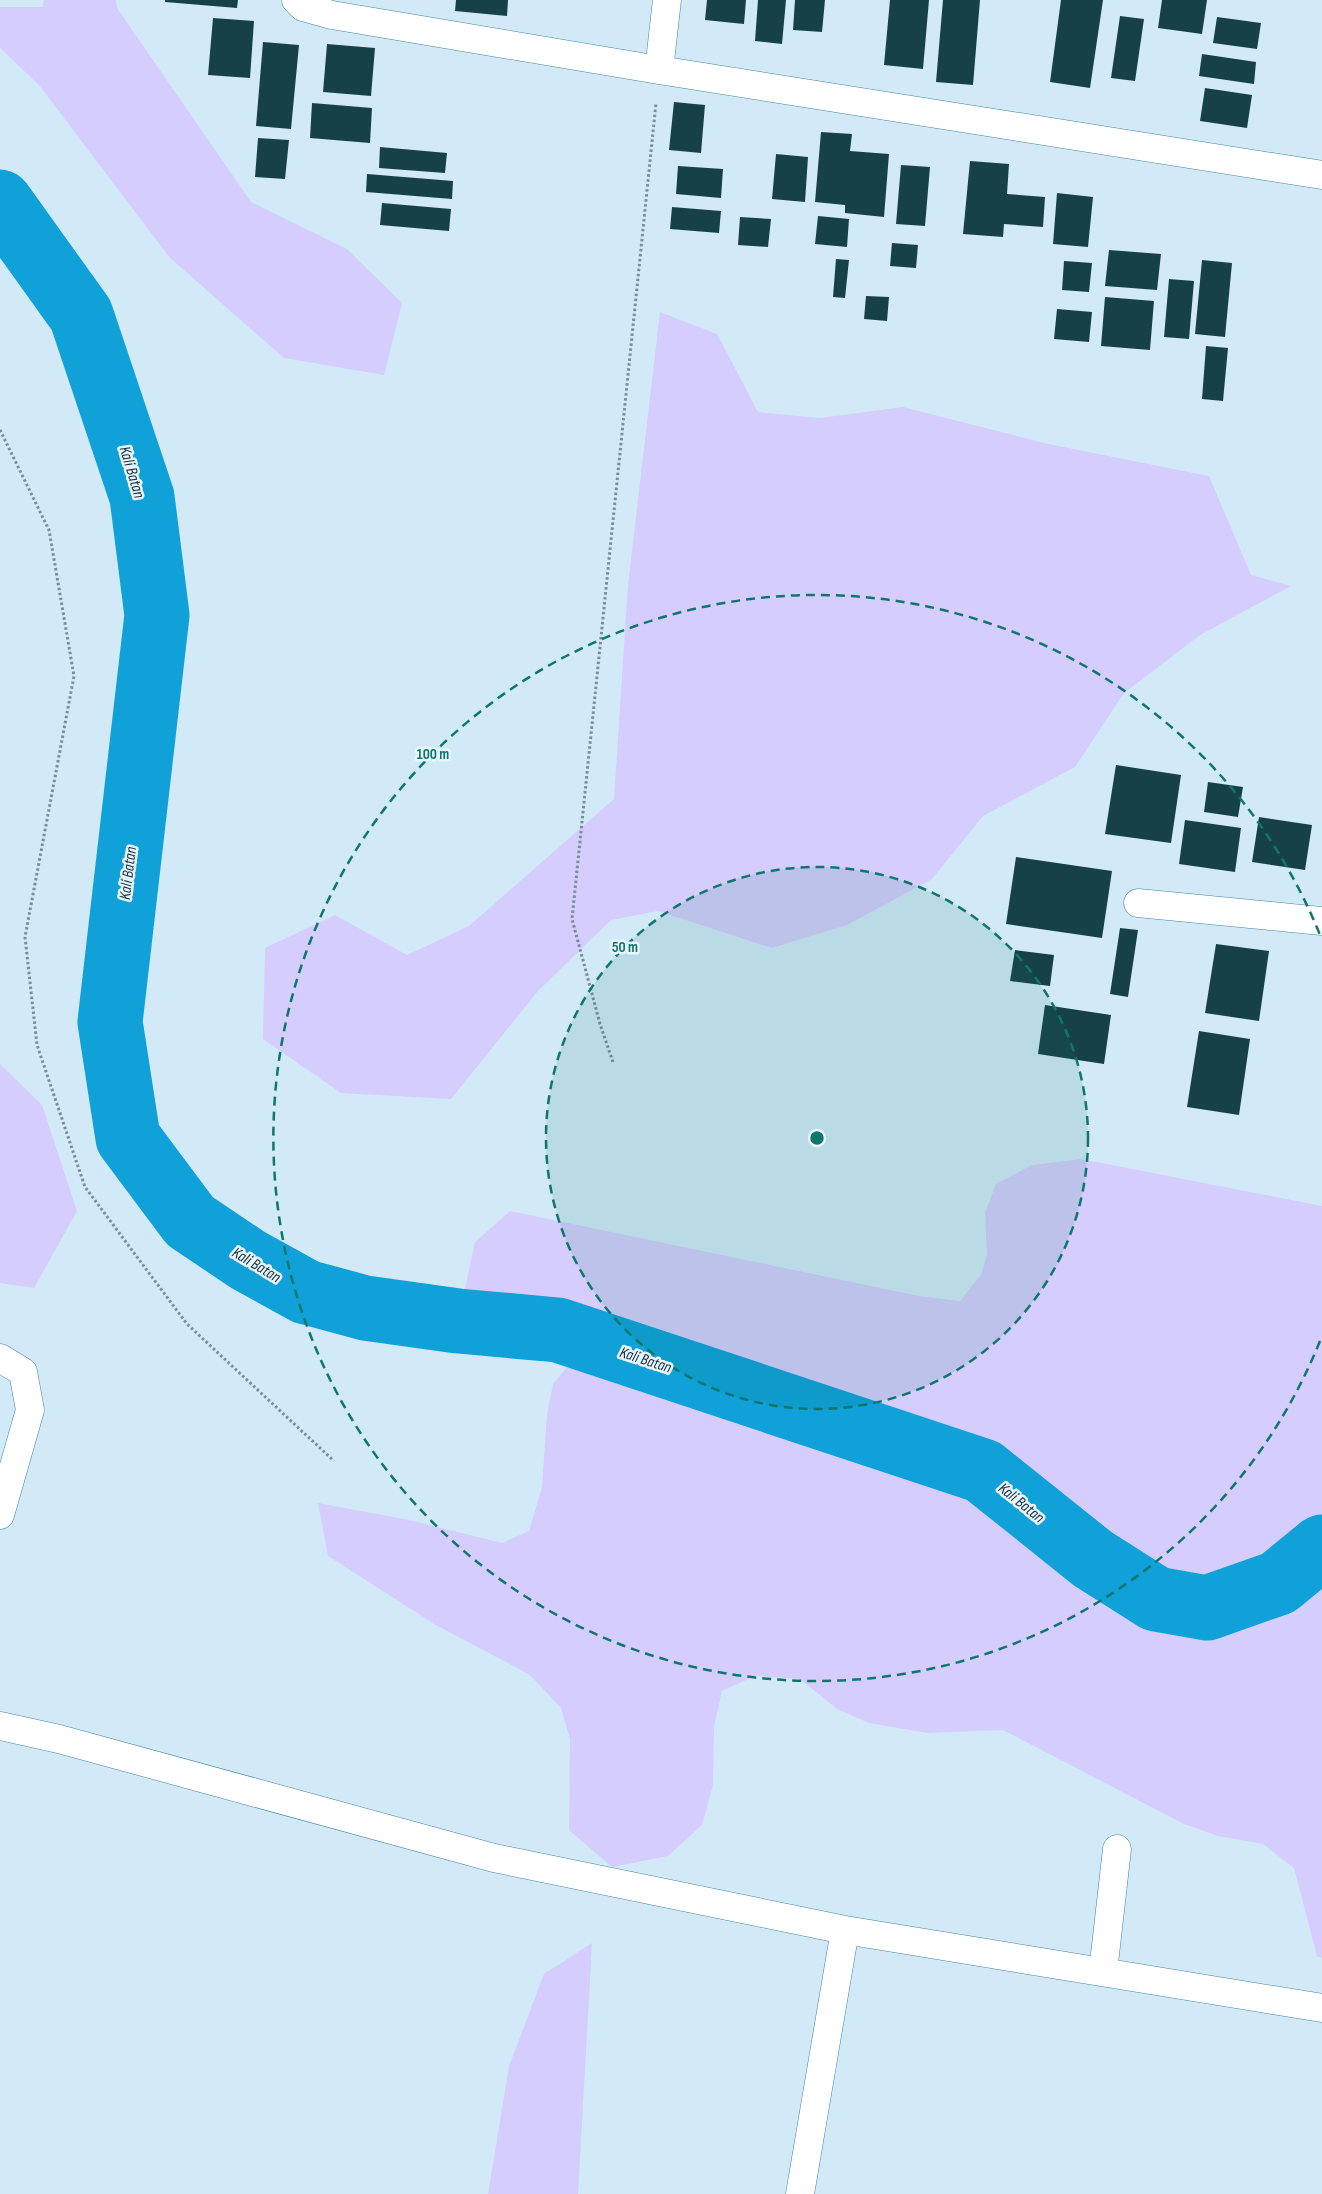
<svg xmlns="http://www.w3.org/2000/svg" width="1322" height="2194" viewBox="0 0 1322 2194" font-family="'Sofia Sans Condensed',sans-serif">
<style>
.green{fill:#d5cdfd}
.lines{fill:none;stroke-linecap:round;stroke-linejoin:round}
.river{stroke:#0fa1d8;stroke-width:65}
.building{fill:#174149}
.minor-casing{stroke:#4684a3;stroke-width:29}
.path{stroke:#788c99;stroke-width:3;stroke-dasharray:2.5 2.5;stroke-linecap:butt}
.minor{stroke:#fff;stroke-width:28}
.ring{fill:none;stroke:#0f766e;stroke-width:2.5;stroke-dasharray:9 6}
.labels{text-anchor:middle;stroke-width:5;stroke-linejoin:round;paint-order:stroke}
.water-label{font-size:16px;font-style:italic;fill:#17303d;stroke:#e9f5fc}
.centre{fill:#0f766e;stroke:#e9f5fc;stroke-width:2.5}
.ring-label{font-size:15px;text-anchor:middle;font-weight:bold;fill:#0f766e;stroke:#e9f5fc;stroke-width:5;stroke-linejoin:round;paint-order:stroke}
</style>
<rect width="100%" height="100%" fill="#d2eaf8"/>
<!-- green -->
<path class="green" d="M 44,0 L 116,0 L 117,8 L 251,202 L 347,249 L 402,303 L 384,375 L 284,358 L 170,258 L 39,85 L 0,48 L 0,7 L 43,7 Z
M 660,312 L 717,334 L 758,412 L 820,418 L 903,407 L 1044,443 L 1209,476 L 1251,575 L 1291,586 L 1200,635 L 1124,693 L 1075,767 L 983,816 L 932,879 L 847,925 L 772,948 L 658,911 L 611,920 L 538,991 L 451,1099 L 341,1093 L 263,1039 L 265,948 L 335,915 L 407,955 L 469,926 L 614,799 L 628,585 Z
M 0,1064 L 42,1105 L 77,1211 L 34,1288 L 0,1283 Z
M 1081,1159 L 1322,1206 L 1322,1958 L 1317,1956 L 1294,1868 L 1263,1844 L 1218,1836 L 1184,1824 L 1003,1730 L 927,1733 L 869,1723 L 837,1709 L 800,1679 L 755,1676 L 722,1691 L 714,1727 L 713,1785 L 702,1825 L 668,1856 L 612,1867 L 569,1830 L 570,1739 L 561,1708 L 530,1675 L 436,1625 L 328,1556 L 318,1503 L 409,1520 L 502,1543 L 529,1531 L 542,1487 L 547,1415 L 553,1384 L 590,1340 L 558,1330 L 458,1321 L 475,1242 L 510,1211 L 919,1296 L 960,1301 L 981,1275 L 987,1255 L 985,1213 L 996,1184 L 1032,1165 Z
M 592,1943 L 578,2194 L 488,2194 L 509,2066 L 544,1974 Z"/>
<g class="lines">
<!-- river -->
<path class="river" d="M 0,202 L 81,315 L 142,497 L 157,615 L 110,1022 L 128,1138 L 190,1221 L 248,1260 L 306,1292 L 365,1308 L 458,1321 L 558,1330 L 983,1471 L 1093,1559 L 1156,1599 L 1207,1608 L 1278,1583 L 1322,1547"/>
</g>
<!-- building -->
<path class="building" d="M 165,0 L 238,0 L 237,8 L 165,2 Z
M 456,0 L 508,0 L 507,16 L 455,11 Z
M 707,0 L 746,0 L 744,24 L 705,20 Z
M 758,0 L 786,0 L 782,44 L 755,41 Z
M 795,0 L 825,0 L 822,32 L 793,30 Z
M 890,0 L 929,0 L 923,69 L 884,65 Z
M 943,0 L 980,0 L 973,85 L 936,82 Z
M 1061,0 L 1103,0 L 1090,88 L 1050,82 Z
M 1162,0 L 1207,0 L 1202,34 L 1158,28 Z
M 1120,16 L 1144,19 L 1135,81 L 1111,78 Z
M 1217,17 L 1261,23 L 1257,49 L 1213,43 Z
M 213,18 L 254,21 L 250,78 L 208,75 Z
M 263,42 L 299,45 L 291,129 L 256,126 Z
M 327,44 L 375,48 L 371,96 L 323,92 Z
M 1202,54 L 1256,62 L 1254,84 L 1199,76 Z
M 1205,88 L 1252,95 L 1247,128 L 1200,121 Z
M 674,102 L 705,105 L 701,153 L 669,150 Z
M 312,103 L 372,108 L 370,143 L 310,138 Z
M 821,132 L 852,134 L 850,151 L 889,154 L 884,217 L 845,213 L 845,205 L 815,202 Z
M 258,138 L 289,140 L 285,179 L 255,177 Z
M 380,147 L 447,153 L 445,173 L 379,168 Z
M 776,154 L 808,157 L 805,202 L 772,199 Z
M 970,161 L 1009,164 L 1007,194 L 1045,197 L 1043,227 L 1004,224 L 1003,237 L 963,234 Z
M 901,165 L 930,167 L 925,226 L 896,224 Z
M 678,166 L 723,169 L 721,198 L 676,194 Z
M 367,174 L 453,181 L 452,199 L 366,192 Z
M 1057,193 L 1093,197 L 1088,247 L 1053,244 Z
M 382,203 L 451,209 L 449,231 L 380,225 Z
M 672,207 L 721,211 L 719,233 L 670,229 Z
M 818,216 L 849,219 L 847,247 L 815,244 Z
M 740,217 L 771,219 L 768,247 L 738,245 Z
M 892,243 L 918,245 L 916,268 L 890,266 Z
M 1109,250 L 1161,254 L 1157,290 L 1105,286 Z
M 836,259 L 849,260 L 845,298 L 833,297 Z
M 1202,260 L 1232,263 L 1225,337 L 1195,334 Z
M 1064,261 L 1092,263 L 1089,292 L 1062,290 Z
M 1169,279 L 1194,281 L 1189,339 L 1164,337 Z
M 866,296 L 889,297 L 887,321 L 864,319 Z
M 1105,297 L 1154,301 L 1150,350 L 1101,346 Z
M 1057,309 L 1092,312 L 1089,342 L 1054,339 Z
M 1206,346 L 1228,348 L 1223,401 L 1202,399 Z
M 1116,765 L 1181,775 L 1171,843 L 1105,834 Z
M 1208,782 L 1243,787 L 1238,817 L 1204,812 Z
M 1259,817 L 1312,825 L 1305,870 L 1252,862 Z
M 1185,820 L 1241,828 L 1235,872 L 1179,864 Z
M 1016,857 L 1112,871 L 1102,938 L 1006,924 Z
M 1120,928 L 1138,930 L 1128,997 L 1110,994 Z
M 1216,944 L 1269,951 L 1259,1021 L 1205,1013 Z
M 1015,950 L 1054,955 L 1050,986 L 1010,981 Z
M 1045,1005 L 1111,1015 L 1104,1064 L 1038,1054 Z
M 1199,1031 L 1250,1039 L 1239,1115 L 1187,1107 Z"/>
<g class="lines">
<defs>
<path id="minor" d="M 296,0 L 303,7 L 332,15 L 659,70 L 1322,175
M 659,70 L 667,0
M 1138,903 L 1322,921
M 0,1358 L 23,1372 L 30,1410 L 0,1515
M 0,1726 L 59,1739 L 494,1858 L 845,1930 L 1322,2008
M 1103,1972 L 1117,1849
M 800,2194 L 845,1930"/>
</defs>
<!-- minor casing -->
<use href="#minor" class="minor-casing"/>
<!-- path -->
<path class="path" d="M 0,430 L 49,530 L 74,676 L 25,937 L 37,1045 L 85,1187 L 187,1324 L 334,1461
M 613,1062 L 600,1024 L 572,919 L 656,103"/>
<!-- minor -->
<use href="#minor" class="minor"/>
</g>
<!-- distance rings -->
<circle cx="817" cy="1138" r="271" fill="#0f766e" fill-opacity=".12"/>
<g class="ring">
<circle cx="817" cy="1138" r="271"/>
<path d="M1320 1341A543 543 0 1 1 1320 935"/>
</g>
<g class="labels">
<!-- water labels -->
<g class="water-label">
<text transform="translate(133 472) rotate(73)" y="6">Kali Batan</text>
<text transform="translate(127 873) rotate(-83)" y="6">Kali Batan</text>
<text transform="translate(257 1264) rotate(31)" y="6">Kali Batan</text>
<text transform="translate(646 1359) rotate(18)" y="6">Kali Batan</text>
<text transform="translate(1022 1502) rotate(39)" y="6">Kali Batan</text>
</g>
</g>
<circle cx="817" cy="1138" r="8" class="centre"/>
<g class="ring-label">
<text x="433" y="759">100 m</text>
<text x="625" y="952">50 m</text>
</g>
</svg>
